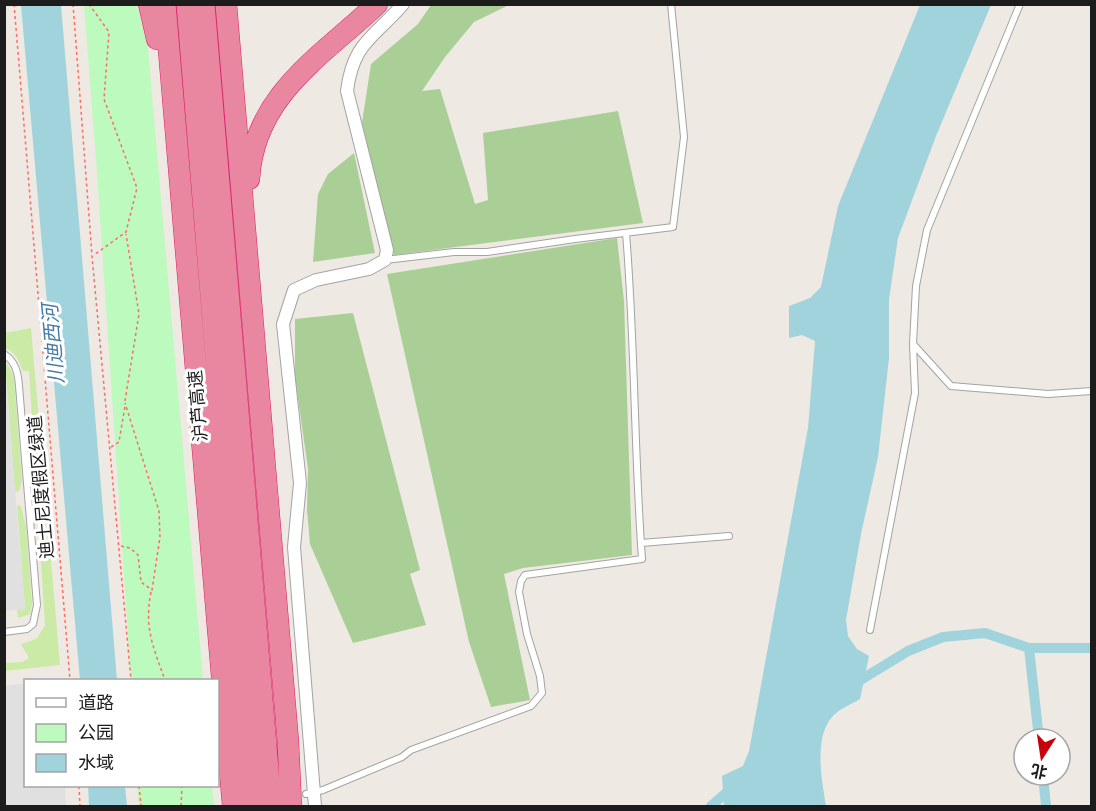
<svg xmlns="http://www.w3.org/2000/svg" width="1096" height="811" viewBox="0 0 1096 811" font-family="'Titillium Web','Noto Sans SC',sans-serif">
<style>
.grass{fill:#cbeaa6}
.forest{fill:#a9ce96}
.park{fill:#bdfabe}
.parking{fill:#e0e0e0}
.water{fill:#a1d3dd}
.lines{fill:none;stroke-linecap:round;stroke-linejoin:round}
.canal{stroke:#a1d3dd;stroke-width:10}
.lane-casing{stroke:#a3a3a3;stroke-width:8}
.street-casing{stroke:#a3a3a3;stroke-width:14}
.highway-casing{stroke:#db206b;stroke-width:22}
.path{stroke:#fc6c65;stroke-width:1.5;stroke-dasharray:3 3;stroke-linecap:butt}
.lane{stroke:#fff;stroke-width:6}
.street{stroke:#fff;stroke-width:12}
.highway{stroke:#e8879f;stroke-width:21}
.labels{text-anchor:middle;stroke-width:6;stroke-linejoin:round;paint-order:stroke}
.street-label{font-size:18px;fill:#1c1c1c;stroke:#fff}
.water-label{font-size:20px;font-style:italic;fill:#457aa5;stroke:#fff}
</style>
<rect width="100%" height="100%" fill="#eee9e2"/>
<!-- grass -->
<path class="grass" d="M 31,328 L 60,665 L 5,671 L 5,663 L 22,662 L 29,658 L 21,644 L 36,639 L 45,626 L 29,371 L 23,371 C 19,361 16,352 5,348 L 5,333 Z
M 5,361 L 12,372 L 14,379 L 22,481 L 19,491 L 15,492 Z
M 17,505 L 21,506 L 26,527 L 32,603 L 30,614 L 18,618 L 17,610 L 25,609 Z"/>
<!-- forest -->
<path class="forest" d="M 431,5 L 509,5 L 474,22 L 445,57 L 422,91 L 440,89 L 475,204 L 488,200 L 483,133 L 618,111 L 643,223 L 394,255 L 362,123 L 371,64 L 418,24 Z
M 354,153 L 375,253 L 313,262 L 318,194 L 328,174 Z
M 617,238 L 624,301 L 632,555 L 523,568 L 504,574 L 530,700 L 491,707 L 469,642 L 387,274 Z
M 353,313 L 420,570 L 410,574 L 426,625 L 353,643 L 310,544 L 307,510 L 308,469 L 295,377 L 295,319 Z"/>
<!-- park -->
<path class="park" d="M 84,5 L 137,5 L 148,49 L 203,680 L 131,680 L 97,172 Z
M 137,786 L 212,786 L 214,806 L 139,806 Z"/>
<!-- parking -->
<path class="parking" d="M 5,369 L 25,609 L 5,611 Z
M 25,683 L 26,786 L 65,786 L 66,806 L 5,806 L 5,686 Z"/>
<!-- water -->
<path class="water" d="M 21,5 L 61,5 L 117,680 L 80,680 Z
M 920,5 L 991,5 L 936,136 L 898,238 L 889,299 L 889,358 L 878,457 L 861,534 L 846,620 L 848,636 L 857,649 L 869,656 L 860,699 C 852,704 839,709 833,716 C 813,737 822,781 826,806 L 724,806 L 722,776 L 743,766 L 749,751 L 808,428 L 815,341 L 802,335 L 789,338 L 789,306 L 810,298 L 821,287 L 838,206 Z
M 88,786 L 125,786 L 127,806 L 89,806 Z"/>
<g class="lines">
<!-- canal -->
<path class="canal" d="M 1029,648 L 1039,739
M 854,684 L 908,651 L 943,637 L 985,633 L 1029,648 L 1092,648
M 1043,775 L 1046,806
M 711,806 L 733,787"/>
<defs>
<path id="lane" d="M 385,260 L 454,252 L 487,252 L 575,239 L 673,227 L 684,137 L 671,4
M 913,344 L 951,386 L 1048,394 L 1092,391
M 4,354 C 16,362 18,373 19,386 L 37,605 L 33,624 L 27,629 L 4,632
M 641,543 L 729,536
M 870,630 L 915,393 L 913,344 L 916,286 L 927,230 L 1020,4
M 306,794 L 323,790 L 402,757 L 411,750 L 531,706 L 542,693 L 540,676 L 527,634 L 519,592 L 521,581 L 525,575 L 642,559 C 634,450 635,341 626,233"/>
<path id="street" d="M 315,806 L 294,547 L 300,483 L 283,324 L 294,290 L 316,280 L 369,269 L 385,260 L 387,250 L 347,91 C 353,42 374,38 403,4"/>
<path id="highway" d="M 149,4 L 157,39
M 165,4 L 233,806
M 187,4 L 253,806
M 204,4 L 271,806
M 226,4 L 288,741 L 291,806
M 249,179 C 254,95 322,56 377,4"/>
</defs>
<!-- lane casing -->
<use href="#lane" class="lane-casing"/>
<!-- street casing -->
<use href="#street" class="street-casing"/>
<!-- highway casing -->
<use href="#highway" class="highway-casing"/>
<!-- path -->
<path class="path" d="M 14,4 L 70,680
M 73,4 L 92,256 L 131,680
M 89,4 L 109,32 L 104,99 L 137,188 L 126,232 L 94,255
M 125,401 L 139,314 L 126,234
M 111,447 L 119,442 L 125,406
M 121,546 L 130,548 L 138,555 L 141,582 L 152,590 L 160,537 L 159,511 L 125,403
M 151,592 C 144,627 153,647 165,680
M 79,786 L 80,806
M 139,786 L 141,806
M 181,806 L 182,786"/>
<!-- lane -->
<use href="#lane" class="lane"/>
<!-- street -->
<use href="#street" class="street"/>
<!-- highway -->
<use href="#highway" class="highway"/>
</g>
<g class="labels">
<!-- street labels -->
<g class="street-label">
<text transform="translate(198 406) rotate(-95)" y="6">沪芦高速</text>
<text transform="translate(41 487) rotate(-95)" y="6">迪士尼度假区绿道</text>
</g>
<!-- water labels -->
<g class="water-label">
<text transform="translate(53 344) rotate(-95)" y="7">川迪西河</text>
</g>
</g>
<!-- border -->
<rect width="1096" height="811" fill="none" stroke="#1c1c1c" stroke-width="12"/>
<!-- legend -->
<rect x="24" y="679" width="195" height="108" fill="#ffffff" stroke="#a4a4a4" stroke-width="1.5"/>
<rect x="36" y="698" width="30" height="9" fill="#ffffff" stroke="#a4a4a4" stroke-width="1.5"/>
<text x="78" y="709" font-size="18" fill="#1c1c1c">道路</text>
<rect x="36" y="724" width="30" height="18" fill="#bdfabe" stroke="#a4a4a4" stroke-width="1.5"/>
<text x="78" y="739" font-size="18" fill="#1c1c1c">公园</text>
<rect x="36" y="754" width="30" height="18" fill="#a1d3dd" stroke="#a4a4a4" stroke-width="1.5"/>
<text x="78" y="769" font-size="18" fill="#1c1c1c">水域</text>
<!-- north arrow -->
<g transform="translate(1042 757) rotate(192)"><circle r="28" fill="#ffffff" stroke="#a4a4a4" stroke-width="1.5"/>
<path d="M0-4.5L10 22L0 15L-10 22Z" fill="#c9000b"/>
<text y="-9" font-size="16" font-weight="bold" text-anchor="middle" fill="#1c1c1c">北</text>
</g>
</svg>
